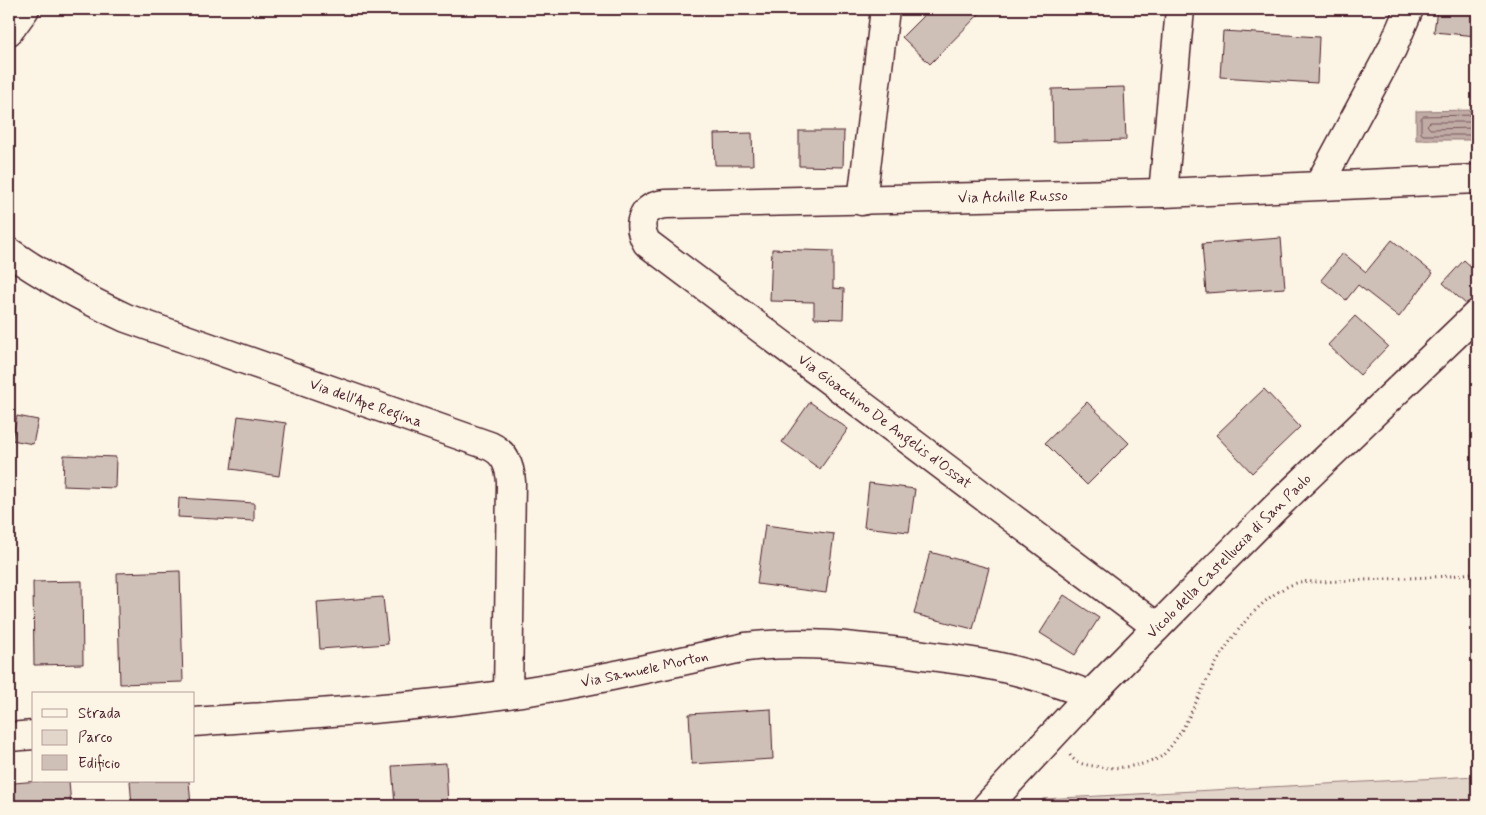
<svg xmlns="http://www.w3.org/2000/svg" width="1486" height="815" viewBox="0 0 1486 815" font-family="Mynerve,sans-serif">
<style>
.green{fill:#e2d5ca;stroke:#967a7a}
.water{fill:#c0aca5;stroke:#917474}
.lines{fill:none;stroke-linecap:round;stroke-linejoin:round}
.shore{stroke:#79575c;stroke-width:1}
.building{fill:#cfc0b7;stroke:#4a1f2b}
.minor-casing{stroke:#4a1f2b;stroke-width:31}
.path{stroke:#4a1f2b;stroke-width:3;stroke-dasharray:1 4;stroke-linecap:butt}
.minor{stroke:#fcf5e5;stroke-width:28}
.labels{text-anchor:middle;stroke-width:4.5;stroke-linejoin:round;paint-order:stroke}
.street-label{font-size:15px;fill:#4a1f2b;stroke:#fcf5e5}
</style>
<rect width="100%" height="100%" fill="#fcf5e5"/>
<filter id="ink" filterUnits="userSpaceOnUse"><feTurbulence type="fractalNoise" baseFrequency=".02" numOctaves="2"/><feDisplacementMap in="SourceGraphic" scale="10" xChannelSelector="R" yChannelSelector="G"/><feConvolveMatrix kernelMatrix="1 2 1 2 8 2 1 2 1" color-interpolation-filters="sRGB"/></filter>
<g filter="url(#ink)">
<!-- green -->
<path class="green" d="M 1477,776 L 1477,806 L 1036,806 L 1043,799 Z"/>
<!-- water -->
<path class="water" d="M 1476,110 L 1476,140 L 1416,140 L 1416,111 Z"/>
<g class="lines">
<!-- shore -->
<path class="shore" d="M 1477,115 L 1423,116 L 1421,118 L 1421,133 L 1423,135 L 1477,135
M 1477,122 L 1430,122 L 1427,125 L 1430,129 L 1477,128"/>
</g>
<!-- building -->
<path class="building" d="M 930,9 L 984,9 L 930,64 L 902,37 Z
M 1437,9 L 1477,9 L 1477,36 L 1434,32 Z
M 1223,31 L 1319,37 L 1317,83 L 1220,77 Z
M 1124,87 L 1126,140 L 1053,142 L 1052,89 Z
M 799,131 L 844,131 L 843,167 L 799,166 Z
M 752,133 L 753,165 L 715,165 L 714,134 Z
M 1281,238 L 1285,288 L 1206,293 L 1202,244 Z
M 1392,240 L 1433,273 L 1399,317 L 1358,285 L 1346,300 L 1321,280 L 1343,253 L 1366,272 Z
M 772,249 L 833,251 L 833,288 L 844,289 L 843,319 L 814,318 L 814,302 L 770,301 Z
M 1464,260 L 1477,272 L 1477,295 L 1468,306 L 1443,283 Z
M 1355,316 L 1388,346 L 1360,375 L 1328,345 Z
M 1264,389 L 1300,427 L 1252,473 L 1216,435 Z
M 810,402 L 848,429 L 820,469 L 782,442 Z
M 1087,402 L 1129,443 L 1087,485 L 1045,443 Z
M 17,416 L 38,420 L 33,444 L 12,440 Z
M 238,416 L 286,423 L 279,476 L 231,469 Z
M 64,455 L 116,457 L 115,488 L 63,486 Z
M 869,483 L 915,489 L 909,532 L 864,527 Z
M 179,498 L 254,503 L 254,521 L 178,517 Z
M 765,525 L 834,534 L 826,593 L 757,584 Z
M 930,552 L 989,568 L 973,629 L 914,614 Z
M 180,571 L 183,682 L 120,684 L 117,573 Z
M 82,581 L 83,664 L 34,665 L 33,582 Z
M 1064,595 L 1099,618 L 1075,655 L 1040,633 Z
M 383,597 L 388,644 L 320,649 L 317,602 Z
M 771,709 L 773,759 L 692,764 L 689,714 Z
M 446,763 L 448,806 L 395,806 L 392,766 Z
M 39,781 L 69,781 L 71,806 L 15,806 L 14,783 Z
M 130,781 L 189,781 L 191,806 L 132,806 Z"/>
<g class="lines">
<defs>
<g id="minor">
<path d="M 9,31 L 25,9"/>
<path d="M 1319,185 L 1392,49 L 1409,9"/>
<path d="M 1163,193 L 1180,9"/>
<path d="M 862,201 L 885,9"/>
<path id="s1" d="M 9,252 C 46,278 85,299 126,318 L 490,446 C 505,453 510,466 511,482 L 508,694"/>
<path id="s2" d="M 1157,627 L 647,243 C 635,223 643,206 666,204 L 1163,193 L 1477,179"/>
<path id="s3" d="M 194,722 C 298,714 404,709 508,694 C 588,683 667,664 746,647 C 802,640 853,646 909,653 C 938,657 967,660 995,666 C 1028,673 1059,683 1090,695"/>
<path d="M 9,737 L 34,735"/>
<path id="s4" d="M 987,806 L 1090,695 L 1274,509 L 1477,314"/>
</g>
</defs>
<!-- minor casing -->
<use href="#minor" class="minor-casing"/>
<!-- path -->
<path class="path" d="M 1070,755 C 1076,765 1089,765 1100,767 C 1114,770 1153,765 1163,755 C 1181,737 1191,712 1202,690 C 1220,652 1257,593 1300,582 C 1306,581 1313,582 1319,582 L 1452,576 L 1477,572"/>
<!-- minor -->
<use href="#minor" class="minor"/>
</g>
</g>
<g class="labels">
<!-- street labels -->
<g class="street-label">
<text dy="5" stroke="none"><textPath href="#s2" startOffset="1040">Via Achille Russo</textPath></text>
<text dy="5" stroke="none"><textPath href="#s1" startOffset="389">Via dell'Ape Regina</textPath></text>
<text transform="translate(885 421) rotate(37)" y="5">Via Gioacchino De Angelis d'Ossat</text>
<text dy="5" stroke="none"><textPath href="#s4" startOffset="348">Vicolo della Castelluccia di San Paolo</textPath></text>
<text dy="5" stroke="none"><textPath href="#s3" startOffset="454">Via Samuele Morton</textPath></text>
</g>
</g>
<!-- margin -->
<rect width="1486" height="815" fill="none" stroke="#fcf5e5" stroke-width="30"/>
<rect x="15" y="15" width="1456" height="785" fill="none" stroke="#4a1f2b" stroke-width="2" filter="url(#ink)"/>
<!-- legend -->
<rect x="32" y="692" width="162" height="90" fill="#fcf5e5" stroke="#b59f9b"/>
<rect x="42" y="709" width="25" height="8" fill="#fcf5e5" stroke="#b59f9b"/>
<text x="78" y="718" font-size="15" fill="#4a1f2b">Strada</text>
<rect x="42" y="730" width="25" height="15" fill="#e2d5ca" stroke="#b59f9b"/>
<text x="78" y="742" font-size="15" fill="#4a1f2b">Parco</text>
<rect x="42" y="755" width="25" height="15" fill="#cfc0b7" stroke="#b59f9b"/>
<text x="78" y="768" font-size="15" fill="#4a1f2b">Edificio</text>
</svg>
